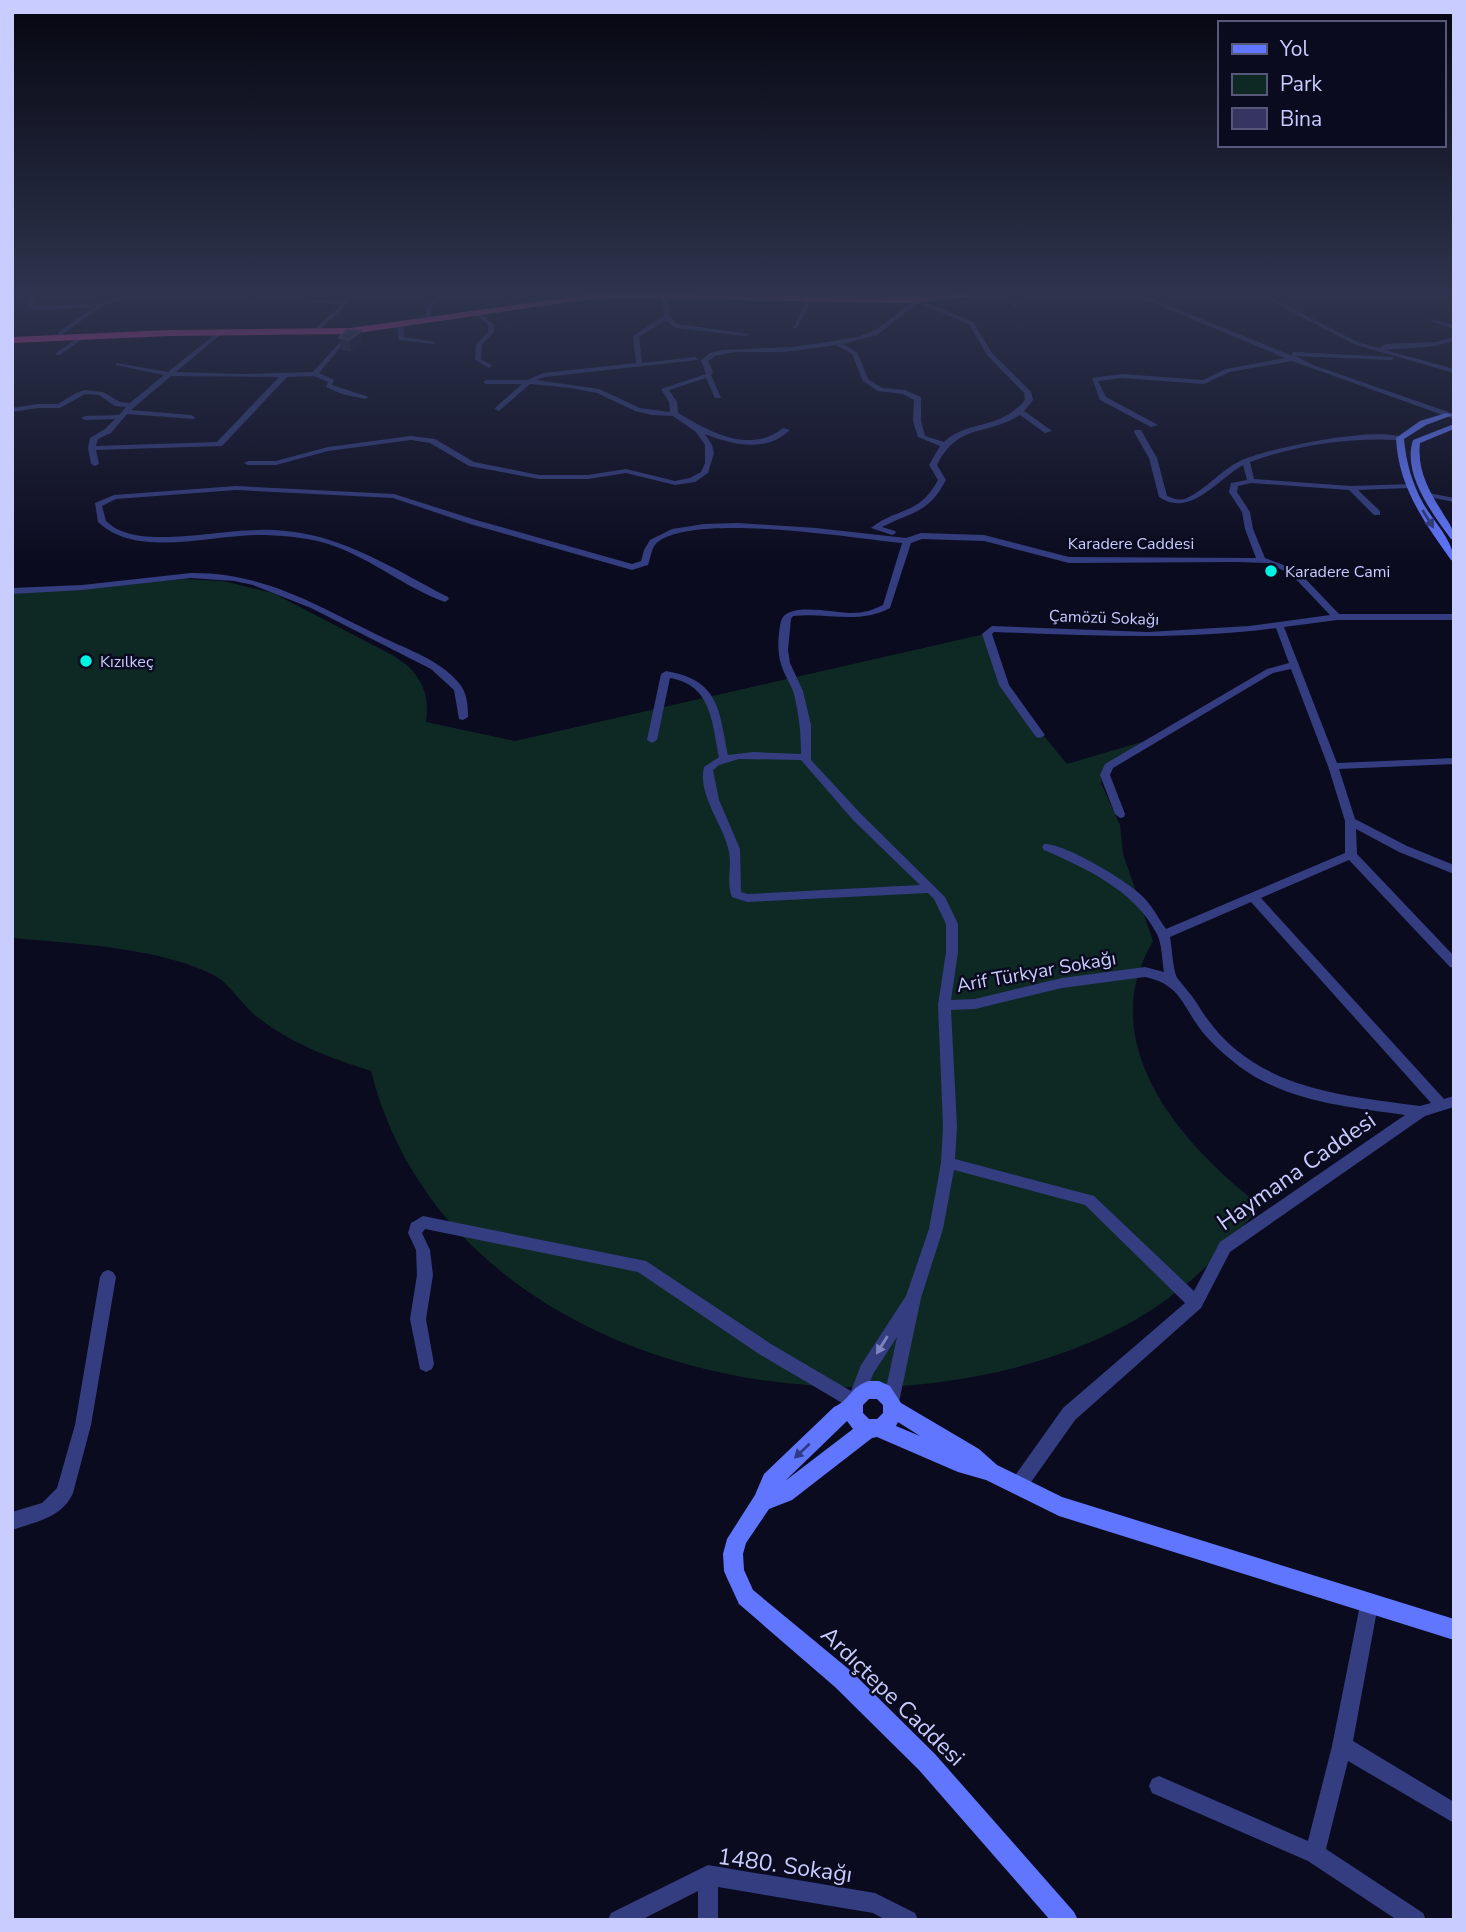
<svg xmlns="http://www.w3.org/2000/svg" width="1466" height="1932" viewBox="0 0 1466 1932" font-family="'Nunito Sans',sans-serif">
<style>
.green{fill:#0e2924}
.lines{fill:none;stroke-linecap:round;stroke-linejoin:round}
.street{fill:#333d80;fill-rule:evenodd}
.secondary{fill:#6076ff;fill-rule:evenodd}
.highway{fill:#ff44bc;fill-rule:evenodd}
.wall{fill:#24234e}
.shaded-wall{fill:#131233}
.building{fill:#363561;stroke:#4d4d7a;stroke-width:2}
.oneway{fill:#313b84}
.oneway2{fill:#7e84c0}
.poi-dot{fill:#00f4e4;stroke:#0b0b1f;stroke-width:2.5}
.labels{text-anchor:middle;stroke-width:5;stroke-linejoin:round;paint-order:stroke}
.far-street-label{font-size:16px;fill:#c9ccff;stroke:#0b0b1f}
.far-poi-label{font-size:16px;fill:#c9ccff;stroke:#0b0b1f;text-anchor:start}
.street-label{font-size:19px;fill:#c9ccff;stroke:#0b0b1f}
.near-street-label{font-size:23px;fill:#c9ccff;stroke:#0b0b1f}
</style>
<rect width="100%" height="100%" fill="#0b0b1f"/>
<!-- green -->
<path class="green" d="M 184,579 L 223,581 L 273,593 L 394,656 L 408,666 C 425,683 429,699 426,722 L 515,741 L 985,634 L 997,679 L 1067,764 L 1145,741 L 1103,775 L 1101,783 L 1120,825 L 1123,854 L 1153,941 C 1092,1043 1182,1146 1260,1205 C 1225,1253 1181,1295 1128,1324 C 877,1459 449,1379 371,1071 C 330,1058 289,1043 255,1015 C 243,1005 229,984 217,977 C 166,948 71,943 12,938 L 12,594 Z"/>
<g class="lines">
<!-- street -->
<path class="street" d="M 30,294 L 36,294 L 34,306 L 98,304 L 126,294 L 134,294 L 101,307 L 61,335 L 58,333 L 59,332 L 92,308 L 31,310 L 28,308 Z
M 441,294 L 447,294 L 432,307 L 430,318 L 426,318 L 426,306 Z
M 661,294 L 667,294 L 670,317 L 677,324 L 749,334 L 746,336 L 675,328 L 666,320 L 639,337 L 642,363 L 695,357 L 698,359 L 697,360 L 545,377 L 536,380 L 599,389 L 640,408 L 670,412 L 669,402 L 661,389 L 706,374 L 701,360 L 710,353 L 723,350 L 794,347 L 858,337 L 879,328 L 913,301 L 910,299 L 913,297 L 973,322 L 992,353 L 1031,392 L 1033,400 L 1024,411 L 1052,431 L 1045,433 L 1020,415 C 985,437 959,422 937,465 L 946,480 C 928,514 913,511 882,527 L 895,531 L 896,533 L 892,535 L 871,528 C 897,507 919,516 938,480 L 929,465 L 940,446 L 918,437 L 913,421 L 914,400 L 903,394 L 878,391 L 863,381 L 852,354 L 836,345 L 784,352 L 735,352 L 715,356 L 708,361 L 713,372 L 711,375 L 721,398 L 715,398 L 706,378 L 669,390 L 677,402 L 678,413 C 709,431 749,455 783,428 L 790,430 C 766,453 733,445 705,434 L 712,445 L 714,453 L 708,473 L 695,482 L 675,485 L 626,473 L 588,479 L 539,479 L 469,466 L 430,443 L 411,440 L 328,451 L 276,465 L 248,465 L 244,463 L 248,461 L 276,461 L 328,447 L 411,436 L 435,439 L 474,462 L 539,475 L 588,475 L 626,469 L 675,481 L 690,478 L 701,472 L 705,463 L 705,445 L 696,432 L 673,416 L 652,415 L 635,411 L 597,393 L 571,388 L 530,384 L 499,411 L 495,409 L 496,407 L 522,384 L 486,384 L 483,382 L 486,380 L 527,380 L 544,373 L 636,363 L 633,336 L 664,316 ZM 918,303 L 969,324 L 987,355 L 1024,393 L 1025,400 C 999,431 969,419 944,442 L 925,436 L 921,421 L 921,397 L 905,390 L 882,388 L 868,379 L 857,352 L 843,344 L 877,335 Z
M 993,294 L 1000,294 L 1020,306 L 1015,307 Z
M 1132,294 L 1140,294 L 1293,356 L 1291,354 L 1294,352 L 1393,357 L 1394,358 L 1391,360 L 1295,356 L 1313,365 L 1454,414 L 1454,419 L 1292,361 L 1230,372 L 1204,384 L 1122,378 L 1098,381 L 1106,397 L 1158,425 L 1151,427 L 1100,400 L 1092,378 L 1122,374 L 1203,380 L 1226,369 L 1285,358 Z
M 1257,294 L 1264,294 L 1360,343 L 1379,348 L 1386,344 L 1435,342 L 1454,337 L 1454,341 L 1435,346 L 1385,350 L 1454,369 L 1454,373 L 1356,345 Z
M 1384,294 L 1391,294 L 1402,300 L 1397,301 Z
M 1446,294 L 1454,294 L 1454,296 Z
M 808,298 L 813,299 L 797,328 L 793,328 Z
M 308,300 L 347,300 L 350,302 L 319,330 L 317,329 L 317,327 L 342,304 L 310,303 Z
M 479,312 L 494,325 L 494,332 L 482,345 L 481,359 L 491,365 L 492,366 L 489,368 L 475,360 L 476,345 L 488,332 L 488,325 L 476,314 Z
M 1431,319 L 1454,325 L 1454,329 L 1431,321 Z
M 400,323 L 403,325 L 404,337 L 436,342 L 433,344 L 399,340 L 397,325 Z
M 218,332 L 221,334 L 220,335 L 176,372 L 243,374 L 313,372 L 349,332 L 351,333 L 351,335 L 319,373 L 334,380 L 332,385 L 369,397 L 365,399 L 342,394 L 326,387 L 328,382 L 314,376 L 287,377 L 222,446 L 96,450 L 99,464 L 95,466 L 91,464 L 88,448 L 90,438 L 105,429 L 115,419 L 85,420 L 81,418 L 85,416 L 119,415 L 126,407 L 115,406 L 99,395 L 85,394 L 60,408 L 38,408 L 12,412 L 12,408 L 38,404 L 58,404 L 76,393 L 85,390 L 103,392 L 120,402 L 130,403 L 164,375 L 116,365 L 116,363 L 168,372 ZM 171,376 L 279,377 L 217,442 L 96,446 L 98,439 L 111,433 L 127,414 L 194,419 L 195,417 L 191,415 L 131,410 Z
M 80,336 L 85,337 L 60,355 L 56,355 L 56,353 Z
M 1135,430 L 1141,430 L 1157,458 L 1167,496 C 1174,499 1180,501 1187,498 C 1205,490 1221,470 1240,461 C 1267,448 1379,425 1404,438 L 1400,440 C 1351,437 1296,445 1250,462 L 1254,479 L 1351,486 L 1413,484 L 1413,488 L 1410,488 L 1358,490 L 1380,511 L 1380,515 L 1374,515 L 1349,490 L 1251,483 L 1238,486 L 1237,492 L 1250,512 L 1253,529 L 1265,558 L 1297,570 L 1339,614 L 1454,614 L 1454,620 L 1337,620 L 1284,627 L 1337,763 L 1454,758 L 1454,764 L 1339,769 L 1355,819 L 1407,846 L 1454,865 L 1454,874 L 1399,852 L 1356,829 L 1357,854 L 1454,956 L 1454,968 L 1450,967 L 1349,860 L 1261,898 L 1444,1099 L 1454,1096 L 1454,1107 L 1425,1116 L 1230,1252 L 1201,1308 L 1075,1420 L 1024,1492 L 1018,1494 L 1012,1492 L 1010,1486 L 1012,1480 L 1063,1408 L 1185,1303 L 1085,1205 L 954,1170 L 943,1229 L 921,1298 L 899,1402 L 897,1408 L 891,1410 L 885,1408 L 883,1402 L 897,1337 L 873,1374 L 860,1408 L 854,1410 L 759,1354 L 638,1272 L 425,1229 L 422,1233 L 430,1250 L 433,1275 L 426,1319 L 434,1364 L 432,1369 L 426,1372 L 420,1369 L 410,1319 L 417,1275 L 416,1250 L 408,1233 L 411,1223 L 423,1216 L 646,1261 L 771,1344 L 851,1391 L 861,1365 L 906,1296 L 929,1229 L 941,1163 L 943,1126 L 938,1005 L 946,952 L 946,924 L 934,899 L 928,893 L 747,902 L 732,897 C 726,883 732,867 729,852 C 724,825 697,795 704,767 L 719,757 C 712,723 712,685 670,678 L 657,740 L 652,743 L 647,740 L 661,674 L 666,671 C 719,680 719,709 728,755 L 753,752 L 801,754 C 801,733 799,715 794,694 C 791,684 784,675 781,664 C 777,652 778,634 781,621 C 786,601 835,613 852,613 C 864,613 873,610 883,605 L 902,543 C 850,538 700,513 659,541 C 651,546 651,557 648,565 L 632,570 L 470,524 L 393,498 L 236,490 L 116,499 L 102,506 L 106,521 C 110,524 114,528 119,530 C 152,546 221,530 258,530 C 272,529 287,531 301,533 C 354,542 401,573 448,597 L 449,599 L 445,602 C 406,588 373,560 334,546 C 313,538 288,536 265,535 C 215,533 138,560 98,522 L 95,503 L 114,495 L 236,486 L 394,494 L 476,520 L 632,564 L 641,561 L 644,550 L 650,540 L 672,529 L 704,524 L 738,523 L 816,528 L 906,538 L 921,533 L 984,535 L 1069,557 L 1256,558 L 1245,529 L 1242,512 L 1229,492 L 1231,483 L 1247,480 L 1243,465 C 1217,480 1190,518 1159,497 L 1149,458 L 1134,432 ZM 922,539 L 984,541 L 1069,563 L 1236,562 L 1267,563 L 1291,574 L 1330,615 L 1249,626 L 1148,632 L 992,626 L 982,634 L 999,685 L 1036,737 L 1040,738 L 1045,735 L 1009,685 L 992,634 L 994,632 C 1089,635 1182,641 1276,628 L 1289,663 L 1267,669 L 1105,764 L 1100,775 L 1115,814 L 1120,818 L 1124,817 L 1125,814 L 1110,775 L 1113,768 L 1273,673 L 1291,669 L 1328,766 L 1345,821 L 1345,853 L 1166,929 C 1158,918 1151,903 1140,894 C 1126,880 1062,842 1044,844 L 1042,847 L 1044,850 C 1087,869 1134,890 1157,934 C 1162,944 1162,960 1164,972 L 1145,967 L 1062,978 L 975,999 L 951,1000 L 958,952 L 958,924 L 945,897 L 861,814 L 811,760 L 811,725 L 803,691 L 790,663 L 788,650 L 791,619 L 793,616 C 827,612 858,625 890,608 L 911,543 ZM 739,759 L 801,760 L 853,820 L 920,885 L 748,894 L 741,892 L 740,849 L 719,800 L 713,770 L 719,765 ZM 1251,902 L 1431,1103 L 1420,1106 C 1333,1094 1248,1088 1198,1005 C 1192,995 1185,988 1178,979 C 1173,973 1172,947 1170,937 ZM 1145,977 C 1180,984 1182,1005 1201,1030 C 1212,1044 1226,1056 1240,1067 C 1288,1102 1348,1107 1405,1115 L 1220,1242 L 1194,1291 L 1094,1196 L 955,1159 L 957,1126 L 951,1010 L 975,1009 L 1062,988 Z
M 1424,492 L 1454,498 L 1454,502 L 1424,496 Z
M 191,573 C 265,572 319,607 384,638 C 409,650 439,660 458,682 C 467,692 468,704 468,717 L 463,720 L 459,719 L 454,690 L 431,669 L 311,608 L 253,585 L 234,581 L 191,578 L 82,590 L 12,594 L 12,588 L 82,585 Z
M 108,1270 L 113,1272 L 116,1277 L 91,1425 L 73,1493 C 62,1518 35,1522 12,1530 L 12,1512 L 42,1503 L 57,1488 L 75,1425 L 100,1277 L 103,1272 Z
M 1369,1596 L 1375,1599 L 1378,1605 L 1353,1741 L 1454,1802 L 1454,1823 L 1348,1761 L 1326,1849 L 1423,1913 L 1426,1920 L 1397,1920 L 1308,1861 L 1152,1793 L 1149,1786 L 1152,1779 L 1159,1776 L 1308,1841 L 1332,1746 L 1360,1605 L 1363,1599 Z
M 708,1865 L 875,1893 L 915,1913 L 918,1920 L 886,1920 L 873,1913 L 718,1887 L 718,1920 L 698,1920 L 698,1891 L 641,1920 L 608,1920 L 611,1913 Z"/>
<!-- secondary -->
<path class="secondary" d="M 1446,413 L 1453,415 L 1426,425 L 1404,439 C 1406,462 1412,483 1423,503 C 1433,521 1454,541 1454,561 L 1451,560 C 1424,522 1398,486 1396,438 L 1420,421 Z
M 1454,424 L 1454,429 L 1420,443 C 1417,468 1428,490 1441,510 C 1447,521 1454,527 1454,540 L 1451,539 C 1432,513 1402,474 1413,440 Z
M 869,1381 L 879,1381 L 890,1386 L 901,1403 L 979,1449 L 997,1465 L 1062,1497 L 1454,1619 L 1454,1640 L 1059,1516 L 986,1480 L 958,1472 L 877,1437 L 872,1438 L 792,1500 L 769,1509 L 746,1543 L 743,1554 L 744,1570 L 753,1590 L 851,1671 L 935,1754 L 1074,1912 L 1078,1920 L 1050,1920 L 919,1770 L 835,1687 L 739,1604 L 727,1578 L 724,1571 L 723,1554 L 727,1539 L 755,1495 L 764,1474 L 834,1407 C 852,1399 848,1388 869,1381 ZM 869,1399 L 877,1399 L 883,1405 L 883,1413 L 877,1419 L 869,1419 L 863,1413 L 863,1405 ZM 847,1421 L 853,1429 L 785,1481 ZM 898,1422 L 920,1436 L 896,1426 Z"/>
<!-- highway -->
<path class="highway" d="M 592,294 L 905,297 L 973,294 L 968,297 L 905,303 L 617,298 L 576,301 L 351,334 L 169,336 L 12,343 L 12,337 L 169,330 L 351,328 Z"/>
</g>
<!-- wall -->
<path class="wall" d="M 347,330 L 363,343 L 352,352 L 341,350 L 339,338 Z"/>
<!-- shaded-wall -->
<path class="shaded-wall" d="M 361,331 L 363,343 L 352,352 L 349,340 Z"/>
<!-- building -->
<path class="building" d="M 347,330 L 361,331 L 349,340 L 339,338 Z"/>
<!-- one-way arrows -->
<defs><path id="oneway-solid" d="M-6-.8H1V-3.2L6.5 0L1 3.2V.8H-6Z" transform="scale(1.75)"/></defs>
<g class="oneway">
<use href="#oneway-solid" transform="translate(1428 519) rotate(58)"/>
<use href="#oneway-solid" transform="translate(802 1451) rotate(137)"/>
</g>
<use class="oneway2" href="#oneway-solid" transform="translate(882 1345) rotate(122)"/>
<!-- sky -->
<linearGradient id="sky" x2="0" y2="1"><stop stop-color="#060611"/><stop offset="0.52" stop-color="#2e344d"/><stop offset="1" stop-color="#2e344d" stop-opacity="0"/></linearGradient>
<rect width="1466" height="564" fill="url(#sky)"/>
<!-- markers -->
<g class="poi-dot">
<circle cx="1271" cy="571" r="7"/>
<circle cx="86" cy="661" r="7"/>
</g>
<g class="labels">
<!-- far-street labels -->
<g class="far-street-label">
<text x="1131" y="549">Karadere Caddesi</text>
<text transform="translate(1104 617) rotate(2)" y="6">Çamözü Sokağı</text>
</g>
<!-- far-poi labels -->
<g class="far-poi-label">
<text x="1285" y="577">Karadere Cami</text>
<text x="100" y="667">Kızılkeç</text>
</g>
<!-- street labels -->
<g class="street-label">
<text transform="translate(1036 971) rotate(-10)" y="7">Arif Türkyar Sokağı</text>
</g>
<!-- near-street labels -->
<g class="near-street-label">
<text transform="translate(1296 1171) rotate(-35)" y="8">Haymana Caddesi</text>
<text transform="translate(893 1696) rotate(44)" y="8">Ardıçtepe Caddesi</text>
<text transform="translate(785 1865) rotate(8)" y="8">1480. Sokağı</text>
</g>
</g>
<!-- border -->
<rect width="1466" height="1932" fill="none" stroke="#c9ccff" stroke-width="28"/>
<!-- legend -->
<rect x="1218" y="21" width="228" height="126" fill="#0b0b1f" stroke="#575879" stroke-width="2"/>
<rect x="1232" y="44" width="35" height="10" fill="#6076ff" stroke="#575879" stroke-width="2"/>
<text x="1280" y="56" font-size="21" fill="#c9ccff">Yol</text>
<rect x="1232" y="74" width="35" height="21" fill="#0e2924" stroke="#575879" stroke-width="2"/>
<text x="1280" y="91" font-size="21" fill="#c9ccff">Park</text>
<rect x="1232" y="108" width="35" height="21" fill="#363561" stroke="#575879" stroke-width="2"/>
<text x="1280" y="126" font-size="21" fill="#c9ccff">Bina</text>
</svg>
